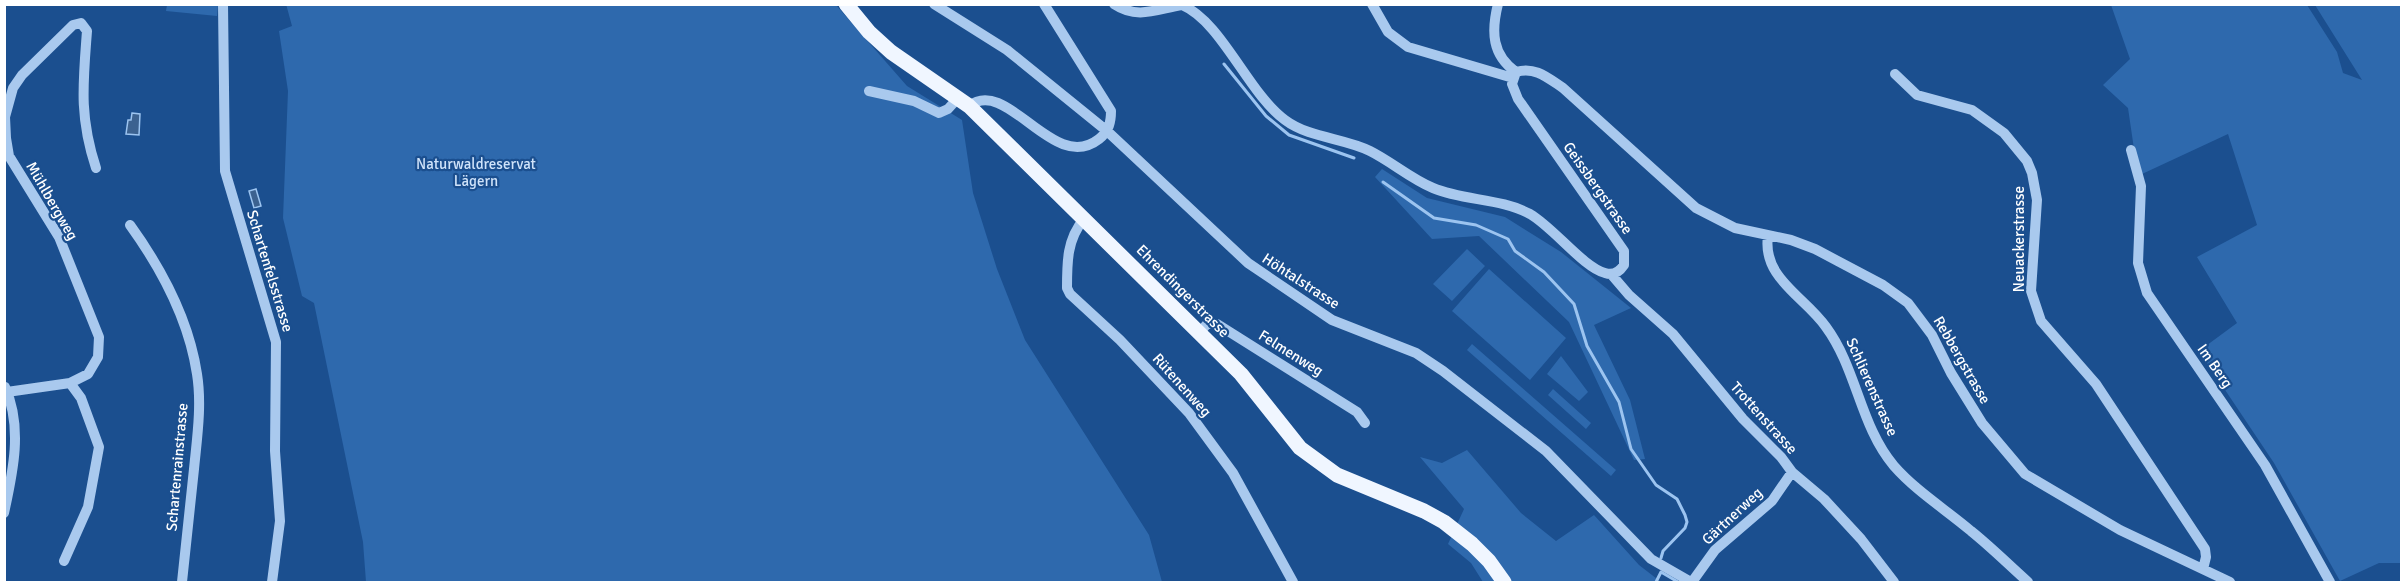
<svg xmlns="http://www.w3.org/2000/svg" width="2406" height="587" viewBox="0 0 2406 587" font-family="Signika,sans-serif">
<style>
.green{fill:#2e69ad}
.water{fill:#3c6290;stroke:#9cc4f0;stroke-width:1.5}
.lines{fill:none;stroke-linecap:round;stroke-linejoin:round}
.stream{stroke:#9cc4f0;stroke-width:3}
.minor{stroke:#a9c9ee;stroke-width:10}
.major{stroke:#f0f6ff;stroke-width:15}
.labels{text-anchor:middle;stroke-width:4.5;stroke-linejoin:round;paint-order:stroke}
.park-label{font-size:15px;fill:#cfe3fa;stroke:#1b4f8f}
.street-label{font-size:15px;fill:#fff;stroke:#1b4f8f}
</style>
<rect width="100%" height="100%" fill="#1b4f8f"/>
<!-- green -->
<path class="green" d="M 286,4 L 836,5 L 907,86 L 962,120 L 973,193 L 997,269 L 1025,340 L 1149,535 L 1162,582 L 366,582 L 363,542 L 314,303 L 302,296 L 283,218 L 288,91 L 279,31 L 292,26 Z
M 167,5 L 218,5 L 217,16 L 166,11 Z
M 2111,5 L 2307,5 L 2337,52 L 2343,73 L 2362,80 L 2315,5 L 2401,5 L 2401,563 L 2379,563 L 2340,581 L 2274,463 L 2199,351 L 2237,323 L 2197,257 L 2257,225 L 2228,134 L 2142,174 L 2134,149 L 2128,108 L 2103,85 L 2130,59 Z
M 1382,169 L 1427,198 L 1505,217 L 1561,252 L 1631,308 L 1594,325 L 1630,400 L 1645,459 L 1634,460 L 1569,322 L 1479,236 L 1432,239 L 1375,177 Z
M 1467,249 L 1485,266 L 1452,301 L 1433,284 Z
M 1489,269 L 1566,338 L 1530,380 L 1452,311 Z
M 1472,344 L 1616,470 L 1611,476 L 1467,350 Z
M 1561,356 L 1588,392 L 1579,401 L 1547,374 Z
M 1553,389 L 1591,423 L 1586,429 L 1548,395 Z
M 1467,450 L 1521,513 L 1556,541 L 1594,515 L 1639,565 L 1661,582 L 1483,582 L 1471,563 L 1448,544 L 1464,509 L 1420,457 L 1442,463 Z"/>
<!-- water -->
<path class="water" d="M 132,113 L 140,114 L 139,135 L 126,134 L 128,120 L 131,120 Z
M 256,189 L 261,206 L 254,208 L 249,191 Z"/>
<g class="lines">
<!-- stream -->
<path class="stream" d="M 1224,64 L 1266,116 L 1289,135 L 1354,158
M 1383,182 L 1434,218 L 1476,225 L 1508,239 L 1515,251 L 1544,272 L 1574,304 L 1587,346 L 1619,402 L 1631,449 L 1656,485 L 1677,499 L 1685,515 L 1687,522 L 1685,528 L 1663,551 L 1661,558
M 1656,582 L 1661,572 L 1678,582"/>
<!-- minor -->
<path class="minor" d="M 223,4 L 225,171 L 276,342 L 275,451 L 280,521 L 272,582
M 934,4 L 1007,50 L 1107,131 L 1248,263 L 1332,320 L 1416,353 L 1443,371 L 1546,451 L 1651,559 L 1691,582
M 1114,4 C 1138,20 1157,9 1182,5
M 1372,4 L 1388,32 L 1408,47 L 1513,78
M 1498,4 C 1491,32 1492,55 1516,72
M 1182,5 C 1222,22 1248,93 1285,120 C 1309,138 1344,138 1370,151 C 1392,162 1411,179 1433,188 C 1464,201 1500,198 1530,214 C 1554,228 1583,267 1605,273 C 1614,276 1620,271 1624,265 L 1624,251 L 1518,99 L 1512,84 L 1516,72
M 1516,72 C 1535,66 1548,78 1563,88 L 1696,208 L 1735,228 L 1791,240 L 1815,249 L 1883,285 L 1908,303 L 1932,335 L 1951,373 L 1982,423 L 2025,474 L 2120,530 L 2230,582
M 1895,74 L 1917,95 L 1972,110 L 2004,133 L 2027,161 L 2032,173 L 2037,200 L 2031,291 L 2041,321 L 2096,384 L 2205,549 L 2206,557 L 2203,569
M 869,91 L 914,101 L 939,113 L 948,109 L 958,98
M 969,106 C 1008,76 1053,175 1099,139 C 1109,131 1111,122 1111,111 L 1044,4
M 2131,150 L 2141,186 L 2138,263 L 2147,293 L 2265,465 L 2330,582
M 1084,219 C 1067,239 1067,262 1067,288 L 1070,294 L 1120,340 L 1189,413 L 1233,473 L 1293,582
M 130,225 C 161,268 189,321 197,374 C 202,405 197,438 194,469 C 190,507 186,545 182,582
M 1768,236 C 1762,278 1804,296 1826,327 C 1857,369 1860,426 1894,466 C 1916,491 1945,509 1971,531 C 1991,547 2009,565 2028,582
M 1611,274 L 1629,295 L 1673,334 L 1743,419 L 1781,457 L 1792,472 L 1824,499 L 1861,539 L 1894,582
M 1199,333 L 1207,324 L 1217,324 L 1357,412 L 1365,423
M 7,392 L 70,383 L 88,374 L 98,357 L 99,337 L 59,237 L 9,156 L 6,138 L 5,117 L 13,88 L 22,75 L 73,25 L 81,23 L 87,31 C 83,84 79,116 96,168
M 4,513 C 13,472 23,427 5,387
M 64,561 L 88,507 L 99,447 L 81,398 L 70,383
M 1692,582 L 1715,550 L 1772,501 L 1792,472"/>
<!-- major -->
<path class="major" d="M 846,4 L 869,32 L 891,52 L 969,106 L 1241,374 L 1300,448 L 1337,475 L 1424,511 L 1444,522 L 1472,544 L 1489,561 L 1504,582"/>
</g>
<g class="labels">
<!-- park labels -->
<g class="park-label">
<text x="476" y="169">Naturwaldreservat<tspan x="476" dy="17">Lägern</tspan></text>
</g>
<!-- street labels -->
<g class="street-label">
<text transform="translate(1598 188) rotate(55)" y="5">Geissbergstrasse</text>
<text transform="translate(52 201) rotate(60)" y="5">Mühlbergweg</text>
<text transform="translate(2019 239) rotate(-90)" y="5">Neuackerstrasse</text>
<text transform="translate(270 271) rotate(73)" y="5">Schartenfelsstrasse</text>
<text transform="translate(1301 281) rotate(33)" y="5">Höhtalstrasse</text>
<text transform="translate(1183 291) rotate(45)" y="5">Ehrendingerstrasse</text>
<text transform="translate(1291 353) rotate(32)" y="5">Felmenweg</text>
<text transform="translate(1962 360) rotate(60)" y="5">Rebbergstrasse</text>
<text transform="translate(2215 366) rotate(55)" y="5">Im Berg</text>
<text transform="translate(1182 385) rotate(48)" y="5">Rütenenweg</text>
<text transform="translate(1872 387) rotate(66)" y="5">Schlierenstrasse</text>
<text transform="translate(1764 418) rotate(48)" y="5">Trottenstrasse</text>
<text transform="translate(177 467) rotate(-85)" y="5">Schartenrainstrasse</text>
<text transform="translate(1732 516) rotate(-43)" y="5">Gärtnerweg</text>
</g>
</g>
<!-- border -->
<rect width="2406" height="587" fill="none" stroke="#ffffff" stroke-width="12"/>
</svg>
